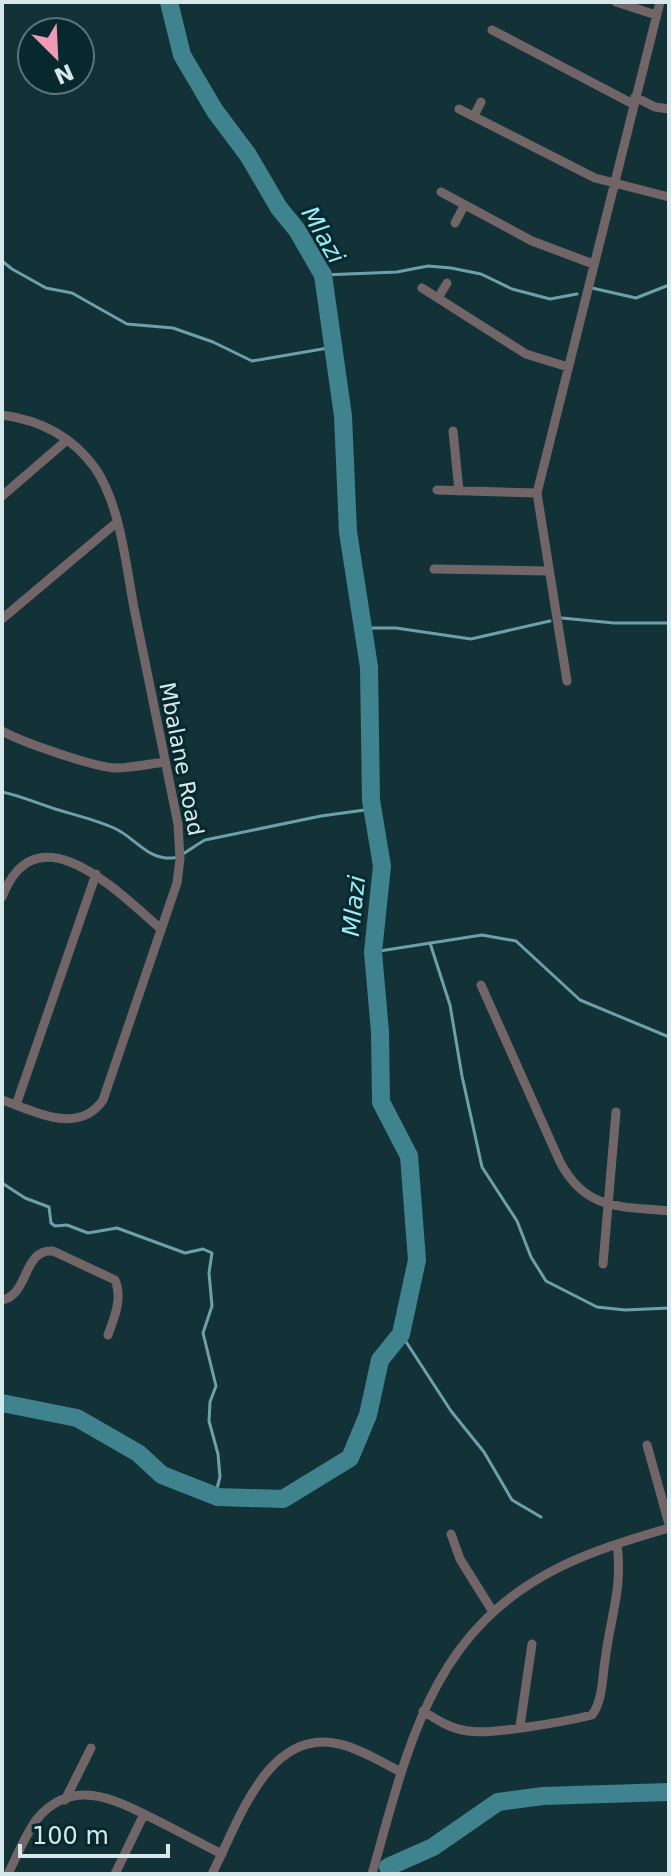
<svg xmlns="http://www.w3.org/2000/svg" width="671" height="1876" viewBox="0 0 671 1876" font-family="'DejaVu Sans',sans-serif">
<style>
.lines{fill:none;stroke-linecap:round;stroke-linejoin:round}
.stream{stroke:#6da1aa;stroke-width:3}
.river{stroke:#3f838e;stroke-width:18}
.minor{stroke:#726568;stroke-width:9}
.labels{text-anchor:middle;stroke-width:6;stroke-linejoin:round;paint-order:stroke}
.street-label{font-size:22px;fill:#d7e8eb;stroke:#07282c}
.water-label{font-size:24px;font-style:italic;fill:#9becf9;stroke:#07282c}
</style>
<rect width="100%" height="100%" fill="#123237"/>
<g class="lines">
<!-- stream -->
<path class="stream" d="M 2,261 L 12,269 L 46,288 L 72,293 L 127,324 L 173,328 L 213,342 L 252,361 L 334,347
M 323,275 L 397,272 L 428,266 L 451,268 L 481,274 L 512,289 L 550,299 L 577,294
M 592,288 L 636,298 L 669,285
M 562,618 L 614,623 L 669,623
M 363,628 L 396,628 L 471,639 L 550,621
M 2,792 C 22,796 36,803 55,809 C 75,815 96,820 114,828 C 136,838 147,860 173,858 C 180,858 195,845 205,840 L 321,816 L 372,809
M 430,943 L 450,1005 L 462,1076 L 482,1167 L 517,1221 L 531,1257 L 546,1281 L 597,1307 L 625,1310 L 669,1308
M 373,952 L 482,935 L 516,941 L 580,1000 L 669,1037
M 2,1183 L 25,1198 L 49,1207 L 51,1223 L 55,1226 L 67,1225 L 88,1233 L 117,1228 L 185,1253 L 203,1249 L 212,1253 L 209,1273 L 212,1306 L 203,1333 L 216,1386 L 210,1402 L 209,1421 L 218,1454 L 220,1477 L 215,1496
M 401,1334 L 451,1411 L 484,1452 L 512,1500 L 541,1517"/>
<!-- river -->
<path class="river" d="M 2,1403 L 77,1418 L 138,1453 L 162,1475 L 218,1497 L 283,1499 L 350,1458 L 368,1415 L 380,1360 L 401,1334 L 417,1260 L 409,1156 L 381,1102 L 380,1032 L 373,952 L 382,866 L 371,800 L 369,667 L 348,532 L 343,416 L 323,275 L 297,230 L 279,208 L 248,155 L 215,111 L 182,55 L 169,2
M 388,1867 L 433,1847 L 498,1802 L 543,1796 L 669,1792"/>
<!-- minor -->
<path class="minor" d="M 616,2 L 656,15
M 492,30 L 633,104
M 635,97 L 655,107 L 669,109
M 459,109 L 595,178 L 669,197
M 474,116 L 481,102
M 441,192 L 532,241 L 593,264
M 455,223 L 464,206
M 422,288 L 526,354 L 568,367
M 438,298 L 447,283
M 2,415 C 40,420 72,436 95,468 C 120,504 126,565 134,608 C 149,680 163,753 178,824 L 180,859 L 177,883 L 103,1100 C 78,1136 35,1111 2,1100
M 453,431 L 459,491
M 437,490 L 537,493
M 2,496 L 67,440
M 434,569 L 547,571
M 2,619 L 116,523
M 567,681 L 537,493 L 660,2
M 2,731 C 21,742 94,767 115,768 C 132,768 149,764 165,762
M 2,897 C 37,807 119,893 161,929
M 481,985 L 560,1162 C 586,1211 620,1206 669,1211
M 16,1105 L 96,874
M 603,1264 L 616,1112
M 2,1300 C 30,1294 22,1249 53,1251 L 115,1280 C 123,1298 114,1318 108,1335
M 647,1445 L 669,1524
M 451,1534 L 460,1559 L 493,1612
M 423,1711 C 437,1720 451,1729 468,1731 C 491,1735 568,1721 592,1715 C 603,1700 602,1678 605,1661 C 610,1617 623,1590 617,1544
M 520,1726 L 532,1644
M 65,1800 L 91,1748
M 8,1874 C 17,1856 25,1835 37,1819 C 73,1776 116,1800 156,1820 C 178,1831 200,1843 222,1854
M 115,1874 L 144,1814
M 212,1874 C 238,1824 267,1727 339,1744 C 359,1748 383,1763 401,1772
M 372,1874 C 408,1748 430,1631 560,1567 C 594,1550 632,1539 669,1528"/>
</g>
<g class="labels">
<!-- street labels -->
<g class="street-label">
<text transform="translate(182 759) rotate(79)" y="8">Mbalane Road</text>
</g>
<!-- water labels -->
<g class="water-label">
<text transform="translate(323 235) rotate(60)" y="8">Mlazi</text>
<text transform="translate(354 906) rotate(-84)" y="8">Mlazi</text>
</g>
</g>
<!-- border -->
<rect width="671" height="1876" fill="none" stroke="#d7e8eb" stroke-width="8"/>
<!-- north arrow -->
<g transform="translate(56 56) rotate(156)"><circle r="38" fill="#07282c" stroke="#5a7578" stroke-width="2"/>
<path d="M0-6L14 30L0 20L-14 30Z" fill="#f09ab4"/>
<text y="-12" font-size="22" font-weight="bold" text-anchor="middle" fill="#d7e8eb">N</text>
</g>
<!-- scale -->
<path d="M20 1844v12h148v-12" fill="none" stroke="#d7e8eb" stroke-width="4"/>
<text x="32" y="1844" font-size="24" fill="#d7e8eb" stroke="#07282c" stroke-width="6" paint-order="stroke">100 m</text>
</svg>
